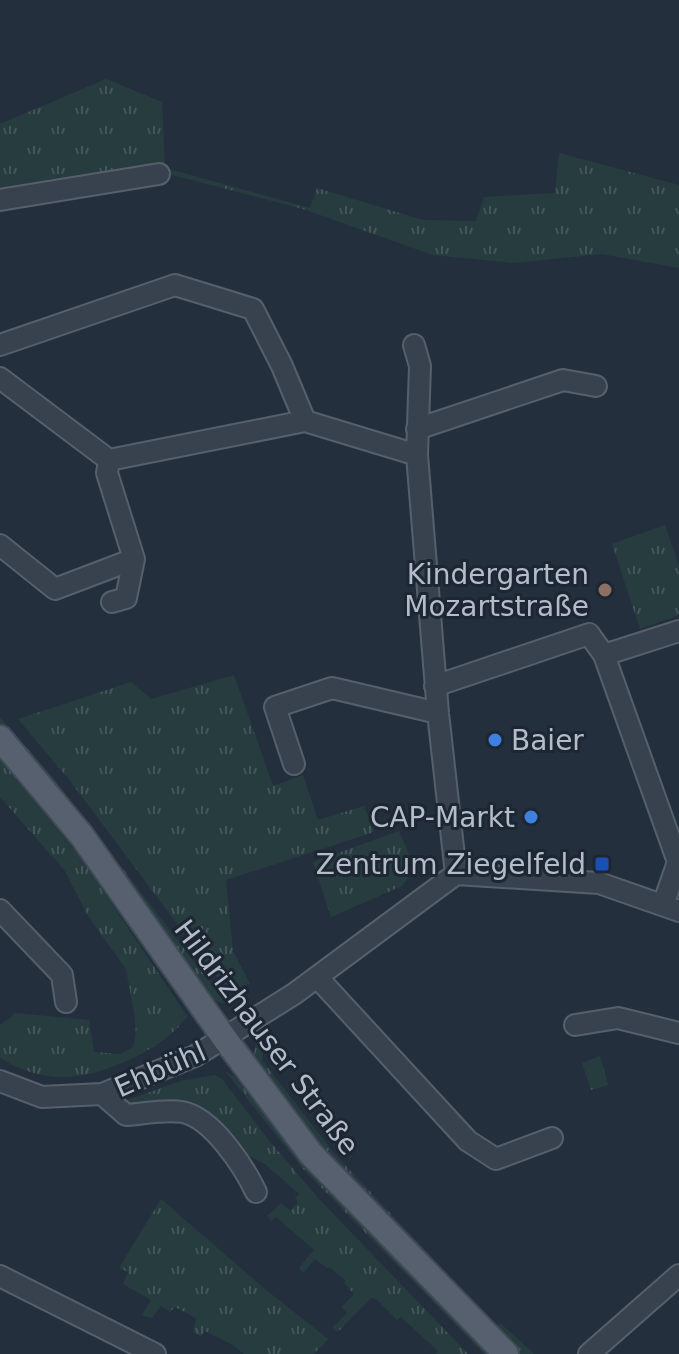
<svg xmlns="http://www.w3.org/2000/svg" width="679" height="1354" viewBox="0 0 679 1354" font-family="'DejaVu Sans',sans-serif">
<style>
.grass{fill:url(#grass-tufts)}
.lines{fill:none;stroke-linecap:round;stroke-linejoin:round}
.minor-casing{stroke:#565f6c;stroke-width:24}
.major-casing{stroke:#414a57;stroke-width:28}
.minor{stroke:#38414e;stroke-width:20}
.major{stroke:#56606e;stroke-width:24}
.education-dot{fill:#8d6e63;stroke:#1d2633;stroke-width:3}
.shop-dot{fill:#3f7fe0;stroke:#1d2633;stroke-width:3}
.transit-dot{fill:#1a4fb4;stroke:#1d2633;stroke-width:3}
.labels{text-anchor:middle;stroke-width:6;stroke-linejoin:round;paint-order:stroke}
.poi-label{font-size:28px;fill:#b4bcc9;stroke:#1d2633;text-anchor:end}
.street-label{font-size:28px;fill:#b4bcc9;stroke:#1d2633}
</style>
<defs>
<pattern id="grass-tufts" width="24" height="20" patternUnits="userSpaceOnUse" patternTransform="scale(2)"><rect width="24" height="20" fill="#263c3f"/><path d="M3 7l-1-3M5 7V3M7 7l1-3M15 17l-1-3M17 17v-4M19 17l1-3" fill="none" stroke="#435659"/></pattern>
</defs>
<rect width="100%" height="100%" fill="#242f3e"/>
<!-- grass -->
<path class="grass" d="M 106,79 L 162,102 L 165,168 L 310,208 L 317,188 L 423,220 L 476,221 L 484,197 L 555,193 L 559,153 L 679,185 L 679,268 L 602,254 L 514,263 L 433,255 L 303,209 L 161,172 L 0,196 L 0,124 Z
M 665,525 L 679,566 L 679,615 L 640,629 L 612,544 Z
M 234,675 L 273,786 L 303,775 L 318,820 L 364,806 L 374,832 L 226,880 L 233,951 L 250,984 L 239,987 L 226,986 L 216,976 L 71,782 L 18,719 L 131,682 L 151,699 Z
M 0,717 L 51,775 L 226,1003 L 220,1003 L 209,997 L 0,729 Z
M 0,759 L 82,859 L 187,1016 C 168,1047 102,1077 66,1077 C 43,1078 19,1070 0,1058 L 0,1025 L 16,1013 L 89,1020 L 94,1052 L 121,1054 L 133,1047 L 136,1035 L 134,1012 L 126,969 L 88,916 L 65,871 L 0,797 Z
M 399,831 L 415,868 L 402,886 L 331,917 L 313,862 Z
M 261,1034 L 266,1034 L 262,1060 L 333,1152 L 456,1283 L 453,1286 L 336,1168 L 253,1059 L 257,1039 Z
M 600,1056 L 608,1085 L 591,1090 L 582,1063 Z
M 226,1072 L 234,1076 L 301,1160 L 491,1354 L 484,1354 L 303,1169 Z
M 215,1075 L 222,1079 L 267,1138 L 320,1200 L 468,1354 L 436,1354 L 438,1351 L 401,1317 L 397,1320 L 376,1299 L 371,1298 L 338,1332 L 333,1327 L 347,1313 L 342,1307 L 354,1294 L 344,1283 L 346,1281 L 330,1267 L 327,1268 L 315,1259 L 303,1273 L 299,1268 L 314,1250 L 276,1217 L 271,1221 L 267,1216 L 281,1203 L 291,1211 L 298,1202 L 295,1198 L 299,1194 L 265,1164 L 243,1153 L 222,1134 L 128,1106 L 124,1101 L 184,1080 Z
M 161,1199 L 265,1289 L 328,1339 L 314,1354 L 244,1354 L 233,1345 L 205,1331 L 201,1336 L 193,1332 L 196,1318 L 175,1307 L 170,1312 L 161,1306 L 152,1318 L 142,1315 L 151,1300 L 123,1284 L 128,1272 L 119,1268 Z
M 500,1323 L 534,1354 L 514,1354 L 491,1331 Z"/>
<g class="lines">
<defs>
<path id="minor" d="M 0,200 L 159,174
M 0,345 L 175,285 L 253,309 L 282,366 L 305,421
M 414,345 L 420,366 L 417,455 L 438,713 L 456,874
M 0,378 L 109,460 L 305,421 L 417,455
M 417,429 L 563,380 L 596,386
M 109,460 L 107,473 L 134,559 L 126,598 L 112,602
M 0,545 L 55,589 L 134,559
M 435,686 L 589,634 L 604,655
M 294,764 L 275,707 L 332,688 L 438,713
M 663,905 L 678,862 L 604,655 L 679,631
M 0,910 L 62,975 L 66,1002
M 317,977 L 468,1141 L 496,1159 L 552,1138
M 575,1025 L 618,1018 L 679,1033
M 0,1081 L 42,1097 L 102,1094 L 195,1056 L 294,994 L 456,874 L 599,883 L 679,911
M 102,1094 L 126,1115 C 143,1114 165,1109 182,1112 C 212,1117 244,1167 256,1192
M 0,1276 L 155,1354
M 589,1354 L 679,1275"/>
<path id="major" d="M 0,738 L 82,836 L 225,1039 L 311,1154 L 506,1354"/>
</defs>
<!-- minor casing -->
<use href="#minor" class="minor-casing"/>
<!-- major casing -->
<use href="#major" class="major-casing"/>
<!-- minor -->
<use href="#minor" class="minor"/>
<!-- major -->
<use href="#major" class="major"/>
</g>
<!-- markers -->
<circle class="education-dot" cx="605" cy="590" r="8"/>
<g class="shop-dot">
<circle cx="495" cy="740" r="8"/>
<circle cx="531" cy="817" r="8"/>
</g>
<rect class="transit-dot" x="594" y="856" width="16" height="16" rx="4"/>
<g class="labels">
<!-- poi labels -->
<g class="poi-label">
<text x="589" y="584">Kindergarten<tspan x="589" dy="32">Mozartstraße</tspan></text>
<text x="511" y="750" text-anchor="start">Baier</text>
<text x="515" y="827">CAP-Markt</text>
<text x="586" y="874">Zentrum Ziegelfeld</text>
</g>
<!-- street labels -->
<g class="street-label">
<text transform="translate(267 1037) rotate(53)" y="10">Hildrizhauser Straße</text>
<text transform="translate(160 1069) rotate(-24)" y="10">Ehbühl</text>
</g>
</g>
</svg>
